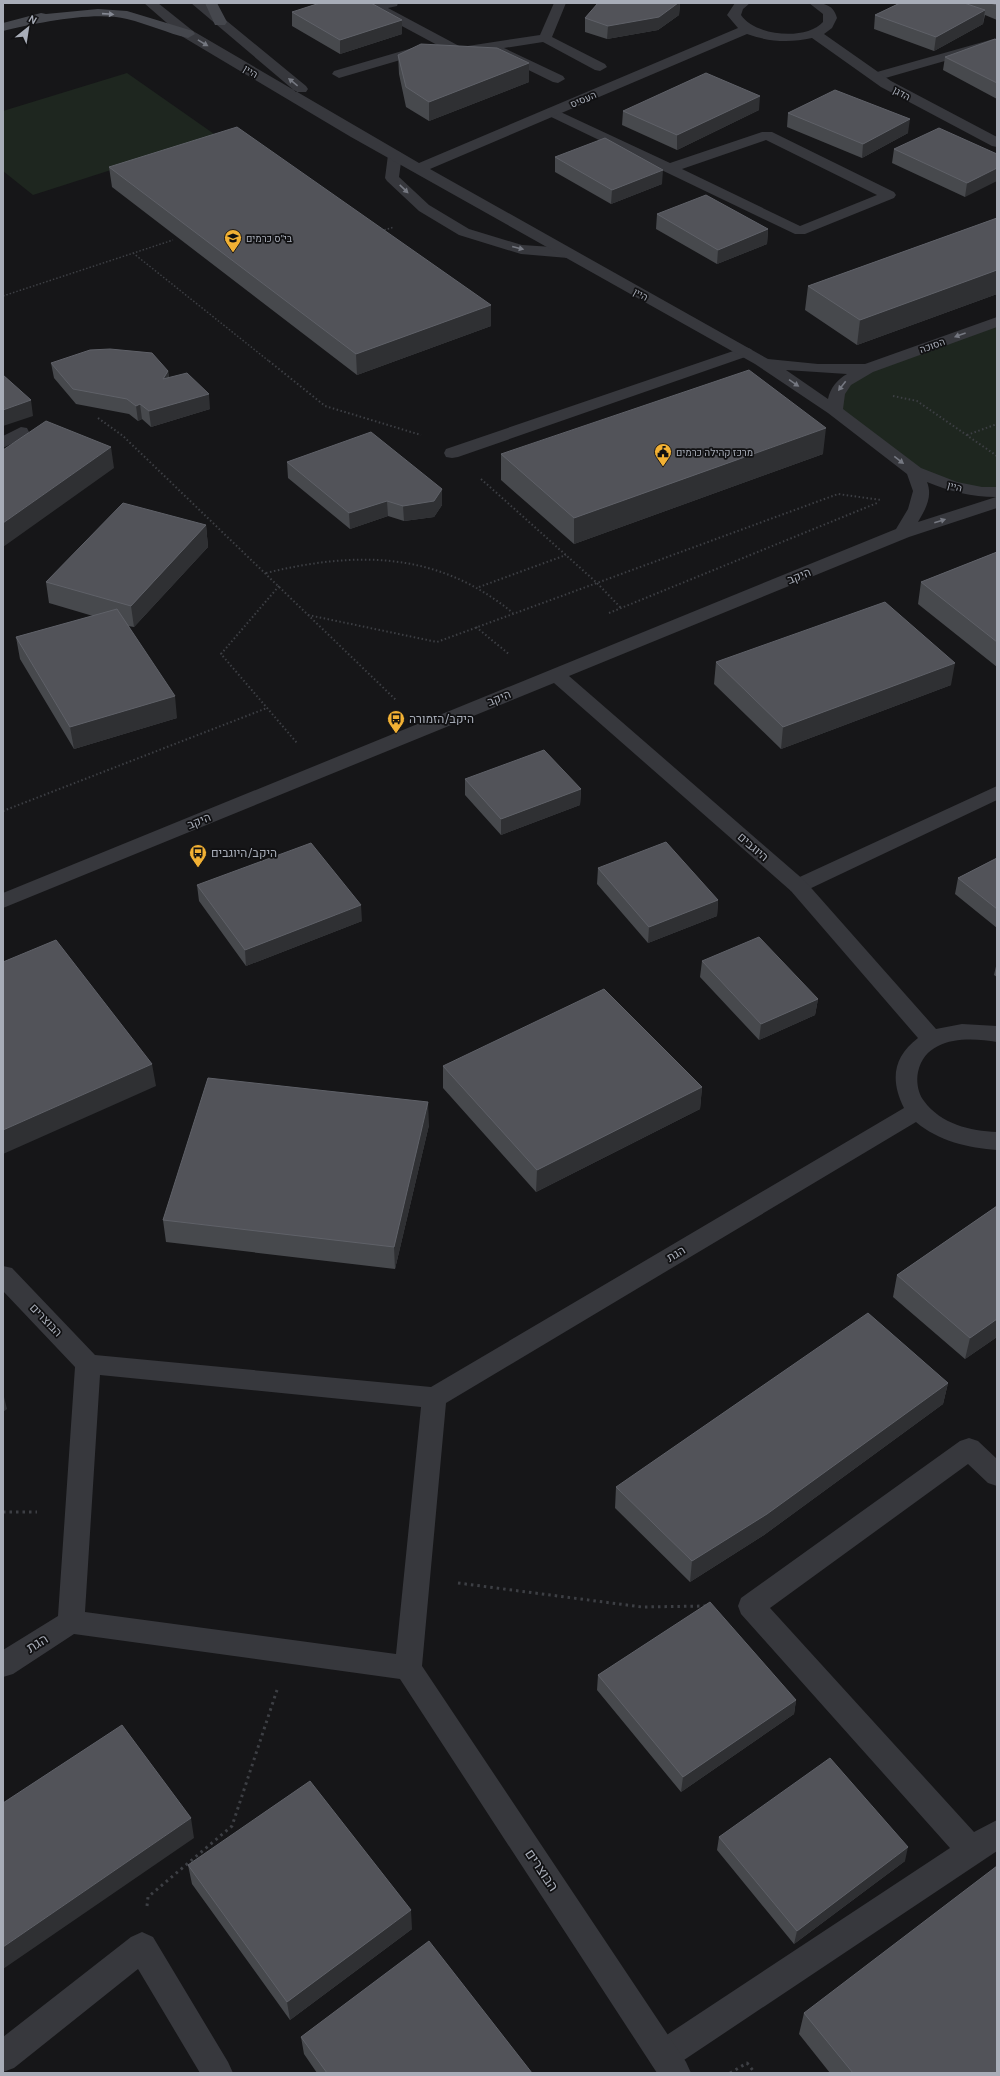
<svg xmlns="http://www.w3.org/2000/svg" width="1000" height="2076" viewBox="0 0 1000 2076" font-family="Karla,Heebo,sans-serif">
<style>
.green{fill:#1e261f}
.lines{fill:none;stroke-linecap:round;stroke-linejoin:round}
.path-far2{stroke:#3d3f44;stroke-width:1.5;stroke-dasharray:1.5 2;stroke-linecap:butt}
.path-far1{stroke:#3d3f44;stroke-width:2;stroke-dasharray:1.5 2.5;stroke-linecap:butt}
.path{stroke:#3d3f44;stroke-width:3;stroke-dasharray:2.5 4;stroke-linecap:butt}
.service{fill:#37383d;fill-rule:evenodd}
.minor{fill:#37383d;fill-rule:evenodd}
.secondary{fill:#45474d;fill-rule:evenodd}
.wall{fill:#47494d}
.shaded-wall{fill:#2f3033}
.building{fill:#525359;stroke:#5f6168}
.oneway{fill:#858993}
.oneway2{fill:#757881}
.labels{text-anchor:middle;stroke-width:3.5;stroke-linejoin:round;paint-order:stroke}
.far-street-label{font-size:10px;fill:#a8adb8;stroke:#111113}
.far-poi-label{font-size:10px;fill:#a8adb8;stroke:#111113;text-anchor:start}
.street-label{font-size:12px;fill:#a8adb8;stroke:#111113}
.poi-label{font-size:12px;fill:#a8adb8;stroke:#111113;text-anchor:start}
.near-street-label{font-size:14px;fill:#a8adb8;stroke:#111113}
</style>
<rect width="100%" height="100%" fill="#161618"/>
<!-- green -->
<path class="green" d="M 127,73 L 217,136 L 33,195 L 3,171 L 3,111 Z
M 997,322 L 997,492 L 915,472 L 834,410 L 845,382 Z"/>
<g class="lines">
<!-- path-far2 -->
<path class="path-far2" d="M 381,231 L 394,227
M 133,253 L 270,362
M 3,296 L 173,240"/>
<!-- path-far1 -->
<path class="path-far1" d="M 269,361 L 325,406 L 421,435
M 893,396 L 917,401 L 997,456
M 98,418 L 123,436 L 397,701
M 967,435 L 997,424
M 481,479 L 596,582 L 621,608
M 266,573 C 357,551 437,551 513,613
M 279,586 L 221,654 L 297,743
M 479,587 L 566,555
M 609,613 L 877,503
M 308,615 L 437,642 L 838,494 L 881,500
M 476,627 L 510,655
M 3,811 L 267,708"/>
<!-- path -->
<path class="path" d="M 3,1512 L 37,1512
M 458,1583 L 642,1607 L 706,1606
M 147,1906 L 148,1897 L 232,1826 L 277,1690
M 730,2073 L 747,2063 L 755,2073"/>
<!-- service -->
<path class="service" d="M 377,3 L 398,3 L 397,6 L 388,8 L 461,47 L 540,35 L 554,3 L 566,3 L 552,37 L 605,64 L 607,67 L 600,71 L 595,70 L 543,42 L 504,48 L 563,76 L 565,79 L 558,83 L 553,82 L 498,55 L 496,52 L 500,49 L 459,55 L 454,54 L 372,10 L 371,7 L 372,4 Z
M 997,38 L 997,46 L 875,81 L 868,77 L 870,74 Z
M 426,44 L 433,48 L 431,51 L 339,78 L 332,74 L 334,71 Z
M 552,108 L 670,163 L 762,132 L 772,132 L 894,192 L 896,195 L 894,198 L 805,234 L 795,234 L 547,115 L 545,112 L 547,109 ZM 766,140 L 877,195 L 800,226 L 682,169 Z
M 395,151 L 400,152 L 402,155 L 399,177 L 429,205 L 469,229 L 522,245 L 568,248 L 573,250 L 576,253 L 573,256 L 568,258 L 521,254 L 459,235 L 419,211 L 387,181 L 385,178 L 388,155 L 390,152 Z
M 745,347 L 751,349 L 753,352 L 751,355 L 458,457 L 452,458 L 446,457 L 444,453 L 446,449 Z
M 21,427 L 27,428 L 29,432 L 27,436 L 3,448 L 3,436 Z
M 997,786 L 997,800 L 805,891 L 798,893 L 791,891 L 788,886 L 791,881 Z
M 969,1438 L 978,1441 L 997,1459 L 997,1486 L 988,1483 L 968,1464 L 770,1608 L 974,1832 L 997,1820 L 997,1851 L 675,2066 L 664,2070 L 653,2066 L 649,2055 L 653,2044 L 950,1848 L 741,1614 L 738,1606 L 741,1598 L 960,1441 Z
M 142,1932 L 153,1937 L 228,2062 L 233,2073 L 200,2073 L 138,1969 L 14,2068 L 3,2072 L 3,2037 L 131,1937 Z"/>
<!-- minor -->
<path class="minor" d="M 144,3 L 158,3 L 193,31 L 419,163 L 738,28 L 727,15 L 735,3 L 750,3 L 743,9 L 741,15 C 755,36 806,41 823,22 L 823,14 L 809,3 C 822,3 833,3 837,18 L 832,28 L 824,34 L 891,81 L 997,137 L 997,147 L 992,146 L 881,87 L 812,38 C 790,43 769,42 747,34 L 430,169 L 768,359 L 818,364 L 865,364 L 997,317 L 997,327 L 873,372 L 851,385 L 845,394 L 843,409 L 921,468 L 957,482 L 982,487 L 997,487 L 997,508 L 909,537 L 569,676 L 805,881 L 936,1029 L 962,1024 L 997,1026 L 997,1042 C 969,1037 926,1036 918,1072 C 916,1081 918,1094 924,1101 C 941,1124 970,1131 997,1132 L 997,1150 C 969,1148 938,1141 916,1122 L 446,1403 L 422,1666 L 686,2062 L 691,2073 L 657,2073 L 400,1679 L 74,1634 L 13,1674 L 3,1677 L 3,1650 L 58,1616 L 75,1367 L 3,1291 L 3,1266 L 12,1268 L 95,1355 L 431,1387 L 904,1108 C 890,1080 893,1057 918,1038 L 791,891 L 554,683 L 3,908 L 3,893 L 896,529 L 908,509 L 913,491 L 907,474 L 828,413 L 755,364 L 351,137 L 183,37 ZM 786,370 L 847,374 C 838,379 830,388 828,399 ZM 927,482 C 949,491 972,497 996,497 L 918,522 C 925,510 933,497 927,482 ZM 100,1375 L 421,1407 L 396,1654 L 85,1612 Z
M 191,3 L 205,3 L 306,86 L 308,89 L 306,92 L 296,92 Z"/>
<!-- secondary -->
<path class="secondary" d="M 205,3 L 217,3 L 227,22 L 225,25 L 215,25 Z
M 98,9 L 127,11 L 193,31 L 195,34 L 188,38 C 167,33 148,24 127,19 C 93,11 37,23 3,31 L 3,23 L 41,13 L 46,14 Z"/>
</g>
<!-- wall -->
<path class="wall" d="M 598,3 L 680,3 L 679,15 L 658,30 L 607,39 L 585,32 L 585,18 Z
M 900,3 L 997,3 L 997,20 L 985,15 L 983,24 L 934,51 L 874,29 L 875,15 Z
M 292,12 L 402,20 L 402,34 L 340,54 L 292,26 Z
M 997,41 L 997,99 L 943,70 L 945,57 Z
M 398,55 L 529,63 L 529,82 L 429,121 L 406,107 L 399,74 Z
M 759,110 L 677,150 L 622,125 L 623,111 Z
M 788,113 L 908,133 L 862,158 L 787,127 Z
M 894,149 L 997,154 L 965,197 L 892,163 Z
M 555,157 L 662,184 L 611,204 L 555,172 Z
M 109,167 L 491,326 L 357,375 L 112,187 Z
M 657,214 L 768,229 L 767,244 L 717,264 L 656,229 Z
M 997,218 L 997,294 L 857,345 L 805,310 L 808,286 Z
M 51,363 L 168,371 L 169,378 L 210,409 L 151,427 L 142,419 L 138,421 L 129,414 L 76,404 L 54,378 Z
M 501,454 L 823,454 L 574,544 L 501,480 Z
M 287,462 L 442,505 L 434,517 L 404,521 L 388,516 L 350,529 L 288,478 Z
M 206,525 L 208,547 L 134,627 L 128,626 L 177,718 L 74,749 L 20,659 L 16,637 L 93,616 L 49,603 L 46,582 Z
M 997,552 L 997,667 L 918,604 L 921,582 Z
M 716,662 L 951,685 L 781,749 L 714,684 Z
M 465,779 L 581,789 L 580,805 L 501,835 L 465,795 Z
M 997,858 L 997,928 L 955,894 L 958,878 Z
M 598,868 L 718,900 L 717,916 L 648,943 L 597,884 Z
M 197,885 L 362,921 L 246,966 L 199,901 Z
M 702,961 L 818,999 L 815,1015 L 759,1040 L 700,977 Z
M 997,962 L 997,977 L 994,975 Z
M 443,1066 L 702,1087 L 700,1109 L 536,1192 L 443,1088 Z
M 429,1125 L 395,1269 L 166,1242 L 163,1220 Z
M 997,1206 L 997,1337 L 965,1359 L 893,1297 L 897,1275 Z
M 948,1383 L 943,1404 L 764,1535 L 690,1582 L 615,1508 L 616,1487 Z
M 598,1675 L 796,1700 L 794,1714 L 681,1792 L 597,1690 Z
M 719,1837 L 905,1861 L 794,1944 L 717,1850 Z
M 188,1865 L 412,1929 L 290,2020 L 192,1884 Z
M 804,2013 L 997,2073 L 830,2073 L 799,2034 Z
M 301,2037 L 532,2073 L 317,2073 L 304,2054 Z"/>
<!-- shaded-wall -->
<path class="shaded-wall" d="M 678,3 L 680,3 L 679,15 L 658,30 L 607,39 L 608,26 Z
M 985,10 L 983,24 L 934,51 L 936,37 Z
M 402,20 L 402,34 L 340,54 L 340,40 Z
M 529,63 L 529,82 L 429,121 L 429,102 Z
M 760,96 L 759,110 L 677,150 L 677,135 Z
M 910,119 L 908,133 L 862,158 L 863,144 Z
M 997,168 L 997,181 L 965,197 L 967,183 Z
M 663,170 L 662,184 L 611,204 L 612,190 Z
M 768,229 L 767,244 L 717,264 L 718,250 Z
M 997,270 L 997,294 L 857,345 L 860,320 Z
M 491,305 L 491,326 L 357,375 L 356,354 Z
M 168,371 L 170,387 L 163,379 Z
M 209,394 L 210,409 L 151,427 L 149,411 Z
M 31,400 L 33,416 L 3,426 L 3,410 Z
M 140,404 L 142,419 L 138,421 L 136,406 Z
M 826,428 L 823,454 L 574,544 L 574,518 Z
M 111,447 L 114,468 L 3,547 L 3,523 Z
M 442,489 L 442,505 L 434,517 L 404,521 L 403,506 Z
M 387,501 L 388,516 L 350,529 L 349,513 Z
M 206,525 L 208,547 L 134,627 L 131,606 Z
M 955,663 L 951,685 L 781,749 L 783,727 Z
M 175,696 L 177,718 L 74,749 L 70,727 Z
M 581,789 L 580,805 L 501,835 L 501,819 Z
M 718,900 L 717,916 L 648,943 L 649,927 Z
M 361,905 L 362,921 L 246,966 L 245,950 Z
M 818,999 L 815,1015 L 759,1040 L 761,1024 Z
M 152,1064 L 156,1086 L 3,1154 L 3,1130 Z
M 702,1087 L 700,1109 L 536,1192 L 537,1170 Z
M 428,1102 L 429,1125 L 395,1269 L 394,1247 Z
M 997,1319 L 997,1337 L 965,1359 L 970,1338 Z
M 948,1383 L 943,1404 L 764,1535 L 690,1582 L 692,1561 Z
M 3,1393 L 7,1409 L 3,1412 Z
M 796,1700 L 794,1714 L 681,1792 L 683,1777 Z
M 191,1818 L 194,1838 L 3,1969 L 3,1947 Z
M 908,1847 L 905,1861 L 794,1944 L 797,1931 Z
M 411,1910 L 412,1929 L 290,2020 L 287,2002 Z"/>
<!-- building -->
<path class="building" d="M 320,3 L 371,3 L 402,20 L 340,40 L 292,12 Z
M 598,3 L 678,3 L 659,17 L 608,26 L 585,18 Z
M 900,3 L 964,3 L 985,10 L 936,37 L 875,15 Z
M 990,3 L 997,3 L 997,5 Z
M 995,39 L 997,41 L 997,83 L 945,57 Z
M 421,44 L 497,48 L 529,63 L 429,102 L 406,87 L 398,55 Z
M 706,73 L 760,96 L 677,135 L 623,111 Z
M 835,90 L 910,119 L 863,144 L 788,113 Z
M 237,127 L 491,305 L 356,354 L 109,167 Z
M 939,128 L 997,154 L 997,168 L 967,183 L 894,149 Z
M 605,138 L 663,170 L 612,190 L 555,157 Z
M 706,195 L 768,229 L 718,250 L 657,214 Z
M 997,218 L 997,270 L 860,320 L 808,286 Z
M 110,349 L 152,353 L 168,371 L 163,379 L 187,373 L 209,394 L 149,411 L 140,404 L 136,406 L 127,399 L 73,389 L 51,363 L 90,350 Z
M 749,370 L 826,428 L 574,518 L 501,454 Z
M 3,375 L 31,400 L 3,410 Z
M 46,421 L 111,447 L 3,523 L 3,450 Z
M 371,432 L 442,489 L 434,501 L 403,506 L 387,501 L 349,513 L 287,462 Z
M 123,503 L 206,525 L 131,606 L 46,582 Z
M 997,552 L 997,642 L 921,582 Z
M 885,602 L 955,663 L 783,727 L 716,662 Z
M 117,609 L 175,696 L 70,727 L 16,637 Z
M 544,750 L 581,789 L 501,819 L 465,779 Z
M 666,842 L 718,900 L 649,927 L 598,868 Z
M 311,843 L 361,905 L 245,950 L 197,885 Z
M 997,858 L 997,909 L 958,878 Z
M 759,937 L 818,999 L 761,1024 L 702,961 Z
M 56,940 L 152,1064 L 3,1130 L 3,962 Z
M 604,989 L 702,1087 L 537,1170 L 443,1066 Z
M 208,1078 L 428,1102 L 394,1247 L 163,1220 Z
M 997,1206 L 997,1319 L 970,1338 L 897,1275 Z
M 868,1313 L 948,1383 L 767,1514 L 692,1561 L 616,1487 Z
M 710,1602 L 796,1700 L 683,1777 L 598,1675 Z
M 122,1725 L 191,1818 L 3,1947 L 3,1803 Z
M 830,1758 L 908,1847 L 797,1931 L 719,1837 Z
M 310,1781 L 411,1910 L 287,2002 L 188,1865 Z
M 997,1866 L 997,2073 L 853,2073 L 804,2013 Z
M 429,1941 L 532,2073 L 327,2073 L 301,2037 Z"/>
<!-- one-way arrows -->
<defs><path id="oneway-solid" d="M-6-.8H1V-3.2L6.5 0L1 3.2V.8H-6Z"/></defs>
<use class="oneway" href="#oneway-solid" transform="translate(108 14) rotate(4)"/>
<g class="oneway2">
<use href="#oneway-solid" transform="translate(203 43) rotate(31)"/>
<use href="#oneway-solid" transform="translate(293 82) rotate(-141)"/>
<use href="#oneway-solid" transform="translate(404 189) rotate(44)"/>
<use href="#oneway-solid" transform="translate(518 248) rotate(14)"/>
<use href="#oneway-solid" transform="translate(960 335) rotate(160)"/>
<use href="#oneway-solid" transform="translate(794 383) rotate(34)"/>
<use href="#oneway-solid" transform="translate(842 386) rotate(128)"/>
<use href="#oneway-solid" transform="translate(899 460) rotate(38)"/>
<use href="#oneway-solid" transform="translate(940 521) rotate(-18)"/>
</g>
<!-- icons -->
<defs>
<symbol id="school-pin" viewBox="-11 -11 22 30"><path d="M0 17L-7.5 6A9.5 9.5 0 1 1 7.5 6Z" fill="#f2b134" stroke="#111113"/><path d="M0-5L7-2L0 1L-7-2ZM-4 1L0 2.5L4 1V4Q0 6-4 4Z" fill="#111"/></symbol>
<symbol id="civic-pin" viewBox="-11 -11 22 30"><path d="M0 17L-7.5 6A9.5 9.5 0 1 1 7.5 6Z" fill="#f2b134" stroke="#111113"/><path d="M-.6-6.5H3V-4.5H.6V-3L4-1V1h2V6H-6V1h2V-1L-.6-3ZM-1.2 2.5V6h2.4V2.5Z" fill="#111"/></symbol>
<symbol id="bus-pin" viewBox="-11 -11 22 30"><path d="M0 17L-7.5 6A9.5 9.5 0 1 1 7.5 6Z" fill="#f2b134" stroke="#111113"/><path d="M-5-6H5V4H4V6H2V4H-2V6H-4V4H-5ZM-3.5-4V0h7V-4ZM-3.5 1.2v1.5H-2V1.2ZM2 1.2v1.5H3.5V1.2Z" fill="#111"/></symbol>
</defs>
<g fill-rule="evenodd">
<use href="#school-pin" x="223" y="228" width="20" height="27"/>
<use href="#civic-pin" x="653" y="442" width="20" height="27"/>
<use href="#bus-pin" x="386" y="709" width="20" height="27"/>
<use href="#bus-pin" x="188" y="843" width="20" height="27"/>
</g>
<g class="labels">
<!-- far-street labels -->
<g class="far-street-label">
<text transform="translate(251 71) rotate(31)" y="4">היין</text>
<text transform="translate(902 93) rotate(28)" y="4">הדגן</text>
<text transform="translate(583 99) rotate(-23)" y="4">העסיס</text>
<text transform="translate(641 294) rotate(29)" y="4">היין</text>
<text transform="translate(932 345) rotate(-20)" y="4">הסוכה</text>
<text transform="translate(955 486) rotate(15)" y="4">היין</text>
</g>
<!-- far-poi labels -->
<g class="far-poi-label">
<text x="246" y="242">בי"ס כרמים</text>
<text x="676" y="456">מרכז קהילה כרמים</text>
</g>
<!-- street labels -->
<g class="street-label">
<text transform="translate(799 576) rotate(-22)" y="4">היקב</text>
<text transform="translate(499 698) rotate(-22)" y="4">היקב</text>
<text transform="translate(199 821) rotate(-22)" y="4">היקב</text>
<text transform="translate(753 847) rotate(41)" y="4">היוגבים</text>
<text transform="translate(676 1254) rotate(-31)" y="4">הגת</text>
<text transform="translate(46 1320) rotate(46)" y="4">הבוצרים</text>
</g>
<!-- poi labels -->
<g class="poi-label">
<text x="409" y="723">היקב/הזמורה</text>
<text x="211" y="857">היקב/היוגבים</text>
</g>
<!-- near-street labels -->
<g class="near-street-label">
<text transform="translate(37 1643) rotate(-32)" y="5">הגת</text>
<text transform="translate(542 1870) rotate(56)" y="5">הבוצרים</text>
</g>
</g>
<!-- border -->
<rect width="1000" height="2076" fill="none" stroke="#a8adb8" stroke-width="8"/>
<!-- north arrow -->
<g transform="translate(28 28) rotate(30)" stroke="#111113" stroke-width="3" paint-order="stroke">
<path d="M0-3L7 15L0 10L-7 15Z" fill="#a8adb8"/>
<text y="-6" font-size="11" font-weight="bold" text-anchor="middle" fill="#a8adb8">N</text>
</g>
</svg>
